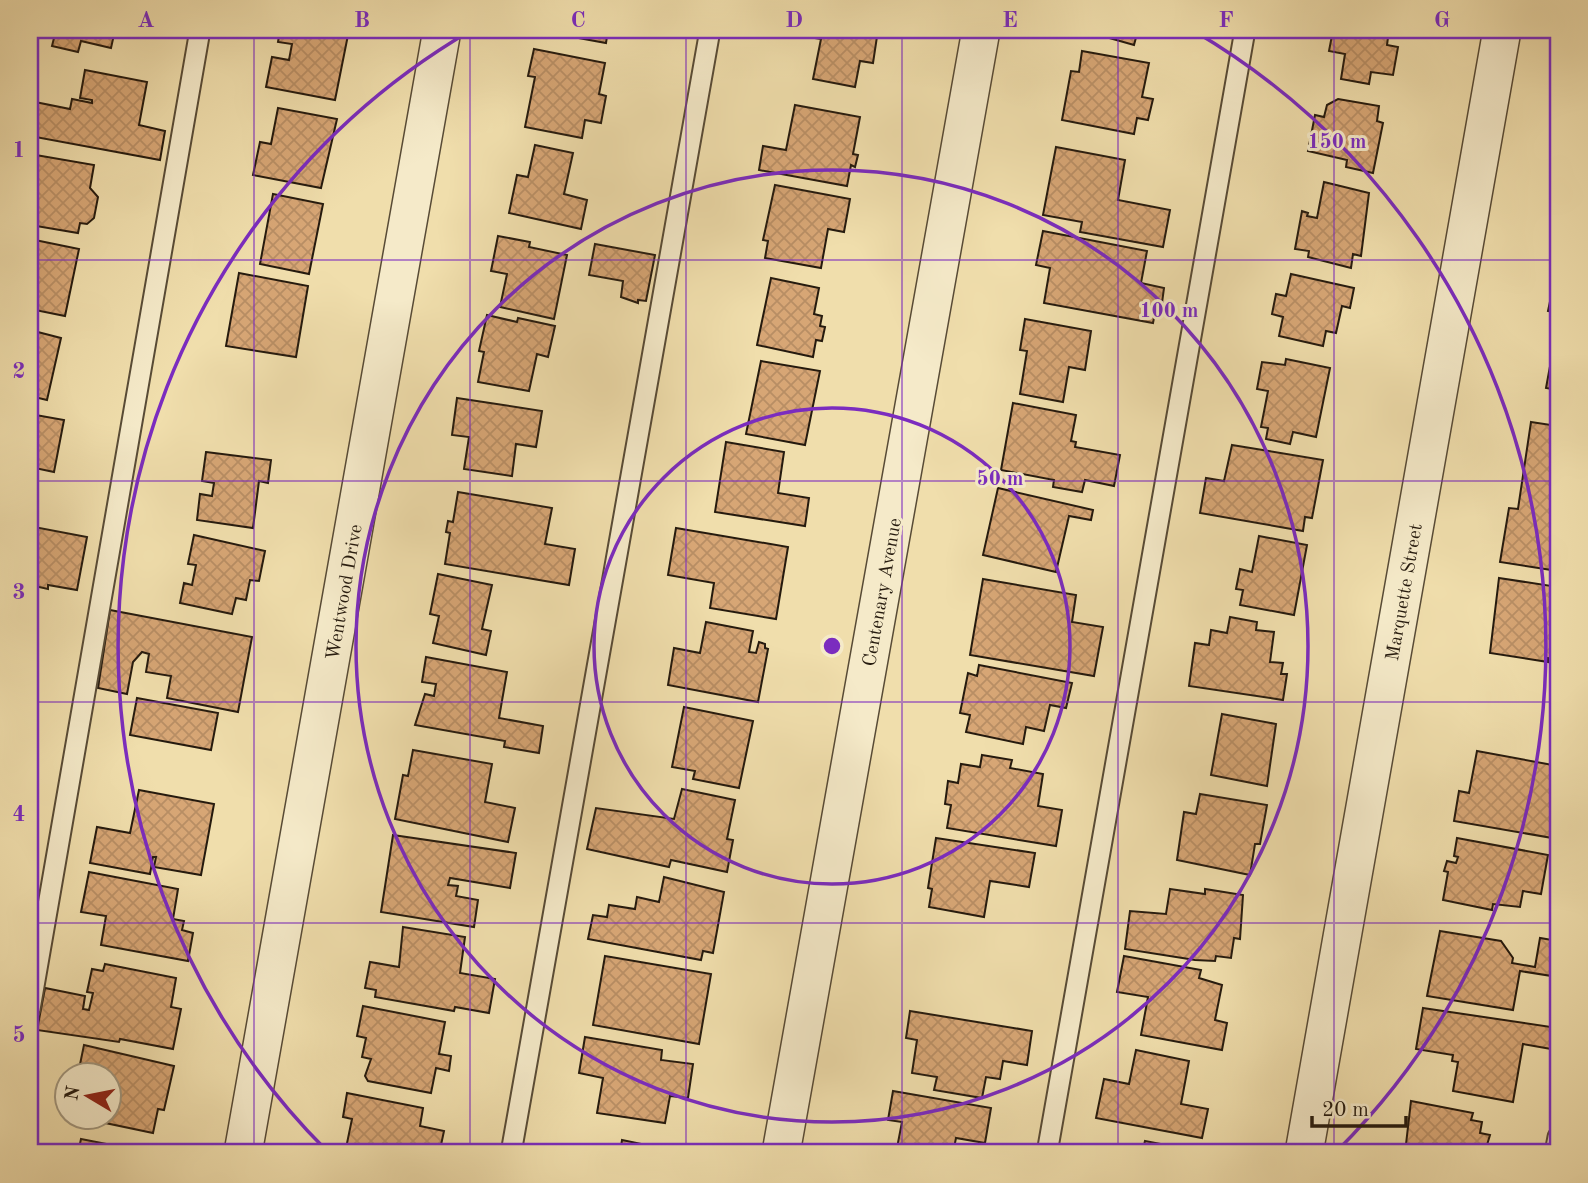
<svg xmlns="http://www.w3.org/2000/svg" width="1588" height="1183" viewBox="0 0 1588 1183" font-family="'Old Standard TT',serif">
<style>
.building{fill:url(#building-cross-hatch);stroke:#251a0e;stroke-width:2}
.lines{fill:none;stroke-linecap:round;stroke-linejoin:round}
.service-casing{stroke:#584b36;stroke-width:23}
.minor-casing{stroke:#584b36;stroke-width:40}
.service{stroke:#f5eac9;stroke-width:19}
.minor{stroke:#f5eac9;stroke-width:37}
.grid{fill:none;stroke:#7b2cbf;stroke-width:2;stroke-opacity:0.55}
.ring{fill:none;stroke:#7b2cbf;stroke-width:3.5}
.labels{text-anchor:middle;stroke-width:6;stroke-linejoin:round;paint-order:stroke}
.street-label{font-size:19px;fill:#251a0e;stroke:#f5eac9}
.centre{fill:#7b2cbf;stroke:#f5eac9;stroke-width:3.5}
.ring-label{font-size:21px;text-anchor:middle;font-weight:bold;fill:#7b2cbf;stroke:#f5eac9;stroke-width:6;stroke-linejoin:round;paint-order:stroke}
.neatline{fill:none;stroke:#7b2cbf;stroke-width:2.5}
.grid-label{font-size:23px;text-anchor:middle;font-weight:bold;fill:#7b2cbf}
</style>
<defs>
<pattern id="building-cross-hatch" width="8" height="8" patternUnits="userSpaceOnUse" patternTransform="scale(1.75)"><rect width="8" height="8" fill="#d7a675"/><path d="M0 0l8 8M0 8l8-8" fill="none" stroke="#b88e64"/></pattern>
</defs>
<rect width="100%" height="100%" fill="#f0deac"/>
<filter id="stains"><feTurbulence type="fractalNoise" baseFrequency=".00286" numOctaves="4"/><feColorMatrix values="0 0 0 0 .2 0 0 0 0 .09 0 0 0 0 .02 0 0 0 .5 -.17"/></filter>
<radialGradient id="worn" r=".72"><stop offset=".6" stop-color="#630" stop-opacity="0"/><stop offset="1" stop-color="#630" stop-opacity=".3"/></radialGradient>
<!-- building -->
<path class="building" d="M 56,30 L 115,30 L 111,48 L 81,41 L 78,52 L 52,46 Z
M 280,30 L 349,30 L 335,100 L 266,87 L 272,57 L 289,60 L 292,44 L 278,42 Z
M 535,30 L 608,30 L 606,43 Z
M 809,30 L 878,30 L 873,63 L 860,61 L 855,87 L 813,79 L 821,39 L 808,37 Z
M 1081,30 L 1138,30 L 1134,45 Z
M 1333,30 L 1349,32 L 1349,30 L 1389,30 L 1387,45 L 1398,47 L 1393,75 L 1371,72 L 1369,84 L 1341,79 L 1345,54 L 1329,51 Z
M 534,49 L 605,63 L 599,94 L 606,96 L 601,123 L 585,120 L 582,138 L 525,127 L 535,77 L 528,76 Z
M 1082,51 L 1149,63 L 1142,97 L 1153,99 L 1148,120 L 1137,118 L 1134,134 L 1062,120 L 1071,71 L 1079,72 Z
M 85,70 L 147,82 L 139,125 L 165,131 L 160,160 L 30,136 L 35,102 L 70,109 L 72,99 L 92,103 L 92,100 L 80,98 Z
M 1338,99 L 1379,106 L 1377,121 L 1383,123 L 1373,173 L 1346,167 L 1347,160 L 1308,151 L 1315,115 L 1324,117 L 1327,105 Z
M 795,105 L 860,117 L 853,154 L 858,155 L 855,167 L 851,165 L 847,186 L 759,170 L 763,146 L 786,150 Z
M 278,108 L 337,119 L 321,188 L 253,175 L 260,142 L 271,144 Z
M 535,145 L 573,153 L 564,194 L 587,200 L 581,229 L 509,213 L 517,175 L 528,177 Z
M 1056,147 L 1125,160 L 1118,200 L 1170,210 L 1163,247 L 1080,232 L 1082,222 L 1043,215 Z
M 30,154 L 94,165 L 90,188 L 98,197 L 94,218 L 87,224 L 80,223 L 78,233 L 30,225 Z
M 1324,182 L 1369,193 L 1361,256 L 1353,254 L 1351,268 L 1308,257 L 1309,251 L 1295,249 L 1302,211 L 1308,213 L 1307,216 L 1317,218 Z
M 775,185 L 850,199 L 844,232 L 828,229 L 821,268 L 765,258 L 768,241 L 763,240 Z
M 273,194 L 323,204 L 309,274 L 260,264 Z
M 1043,231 L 1147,251 L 1141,283 L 1164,288 L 1162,303 L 1157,303 L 1153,323 L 1044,303 L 1050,268 L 1036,265 Z
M 498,236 L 530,242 L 529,247 L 567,255 L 554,319 L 500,307 L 507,274 L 491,271 Z
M 30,239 L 79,249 L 65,316 L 30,309 Z
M 595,244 L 655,255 L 646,301 L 638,300 L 638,303 L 621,297 L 623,281 L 589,275 Z
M 239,273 L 308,286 L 296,357 L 226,346 Z
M 1556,273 L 1558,273 L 1558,313 L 1548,311 Z
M 1291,274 L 1354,288 L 1350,308 L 1342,306 L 1336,333 L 1326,331 L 1323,346 L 1279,336 L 1283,317 L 1272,314 L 1276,294 L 1286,296 Z
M 771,278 L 819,288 L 814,314 L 822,316 L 820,326 L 825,327 L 822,341 L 816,340 L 813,357 L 757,345 Z
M 487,315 L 517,322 L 518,318 L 555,326 L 548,357 L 537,354 L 529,391 L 478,382 L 484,352 L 479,351 Z
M 1025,319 L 1091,331 L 1085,370 L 1069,367 L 1063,402 L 1020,394 L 1027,351 L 1020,350 Z
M 1558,323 L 1558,390 L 1546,388 Z
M 30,330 L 61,338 L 47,400 L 30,396 Z
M 1286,359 L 1330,368 L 1316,437 L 1293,432 L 1290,444 L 1266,439 L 1268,428 L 1261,427 L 1268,391 L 1257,389 L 1262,362 L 1285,365 Z
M 761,361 L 820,371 L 805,445 L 746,434 Z
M 457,398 L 542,411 L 536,447 L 516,444 L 512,476 L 464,469 L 469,437 L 452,435 Z
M 1013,403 L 1076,415 L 1071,441 L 1076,442 L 1075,447 L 1120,455 L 1114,486 L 1085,480 L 1082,492 L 1053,487 L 1054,480 L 1001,470 Z
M 30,414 L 64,420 L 54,472 L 30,467 Z
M 1531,422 L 1558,426 L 1558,571 L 1500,562 L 1509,508 L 1518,509 Z
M 726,442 L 784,452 L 778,493 L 809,498 L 805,526 L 715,512 Z
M 1232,445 L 1323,460 L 1312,518 L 1305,517 L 1303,531 L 1200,513 L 1206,478 L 1224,481 Z
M 206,452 L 271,460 L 268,483 L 259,481 L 253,528 L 197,520 L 200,494 L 212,496 L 214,483 L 202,481 Z
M 998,488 L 1093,510 L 1091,520 L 1069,516 L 1056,572 L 983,555 Z
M 458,492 L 552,508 L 545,544 L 575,549 L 569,585 L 445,564 L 450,533 L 446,532 L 448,521 L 453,522 Z
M 30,508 L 37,509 L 34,527 L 87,537 L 77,590 L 48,585 L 48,589 L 30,585 Z
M 676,528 L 788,547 L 776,619 L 710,608 L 714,583 L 668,575 Z
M 194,535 L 265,551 L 259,581 L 250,580 L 246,600 L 236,598 L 232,614 L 180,603 L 184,583 L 192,585 L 196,565 L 188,564 Z
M 1259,536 L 1307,545 L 1294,615 L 1240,605 L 1243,590 L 1236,589 L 1240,569 L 1252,572 Z
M 438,574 L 492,585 L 482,629 L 491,631 L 486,655 L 433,643 L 439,616 L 430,614 Z
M 1499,578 L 1558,587 L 1558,659 L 1548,658 L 1548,662 L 1490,653 Z
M 983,579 L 1076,595 L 1072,622 L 1103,627 L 1094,676 L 970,655 Z
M 110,610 L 252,637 L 238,712 L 167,698 L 171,676 L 146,672 L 149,654 L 142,652 L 133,662 L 127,694 L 98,688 Z
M 1230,617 L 1257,622 L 1256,630 L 1274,632 L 1270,662 L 1283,663 L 1281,674 L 1287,674 L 1283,700 L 1189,686 L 1195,643 L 1209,645 L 1211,630 L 1227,633 Z
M 706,622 L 753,631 L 749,652 L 756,653 L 759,642 L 765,644 L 765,648 L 768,649 L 758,702 L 668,685 L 674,648 L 700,653 Z
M 426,657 L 507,672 L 499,718 L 543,726 L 539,753 L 504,747 L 505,741 L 415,725 L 425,694 L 434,696 L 436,684 L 422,682 Z
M 979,665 L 1072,683 L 1066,708 L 1050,705 L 1044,731 L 1026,727 L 1023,744 L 966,732 L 970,715 L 960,713 L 968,673 L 977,676 Z
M 137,698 L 218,713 L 211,750 L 130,735 Z
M 684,707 L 753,721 L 739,788 L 693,779 L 695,771 L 672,767 Z
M 1222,714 L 1276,724 L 1267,786 L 1211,775 Z
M 413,750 L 492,764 L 485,802 L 515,808 L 508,842 L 395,819 L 403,775 L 408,776 Z
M 1477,751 L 1558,766 L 1558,839 L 1454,821 L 1459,791 L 1469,793 Z
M 982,755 L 1012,760 L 1010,768 L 1043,774 L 1038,806 L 1062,810 L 1056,846 L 947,828 L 951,805 L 945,804 L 948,781 L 958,783 L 961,764 L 980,767 Z
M 682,789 L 735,800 L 727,839 L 733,840 L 727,872 L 671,860 L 669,867 L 587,849 L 596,808 L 674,819 Z
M 139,790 L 214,804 L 201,875 L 154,867 L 156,857 L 153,857 L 150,874 L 90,863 L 97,827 L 130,833 Z
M 1200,794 L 1267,805 L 1260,844 L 1255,844 L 1250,875 L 1177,860 L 1184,812 L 1196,814 Z
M 393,835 L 516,853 L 510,888 L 450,878 L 448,885 L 458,886 L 456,896 L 478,900 L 474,927 L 381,912 Z
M 936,838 L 1035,853 L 1029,887 L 990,881 L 984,917 L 929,907 L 932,889 L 928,888 Z
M 1457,838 L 1548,855 L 1541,894 L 1523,891 L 1520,907 L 1493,904 L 1492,910 L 1443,900 L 1448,872 L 1444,871 L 1447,861 L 1456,863 L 1458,857 L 1454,856 Z
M 89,872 L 178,889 L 173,919 L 184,921 L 182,930 L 193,933 L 188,961 L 101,945 L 106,916 L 81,912 Z
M 664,877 L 724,892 L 713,953 L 703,951 L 701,960 L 588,939 L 593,915 L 607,917 L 609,905 L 635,909 L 637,897 L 659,902 Z
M 1170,889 L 1205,894 L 1205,889 L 1243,895 L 1240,939 L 1234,938 L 1231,958 L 1216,956 L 1215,961 L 1195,960 L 1125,949 L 1130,911 L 1166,914 Z
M 403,927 L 465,937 L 460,973 L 495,979 L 489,1013 L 455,1007 L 454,1011 L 375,997 L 376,990 L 365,988 L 370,962 L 399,967 Z
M 1440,931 L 1501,941 L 1513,958 L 1512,963 L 1535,967 L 1540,938 L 1558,941 L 1558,977 L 1520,971 L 1513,1010 L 1427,996 Z
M 605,956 L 711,974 L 699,1044 L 593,1025 Z
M 1124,956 L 1201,970 L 1199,978 L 1222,985 L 1215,1020 L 1227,1023 L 1222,1050 L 1141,1035 L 1148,997 L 1117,992 Z
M 105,964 L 176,978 L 171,1007 L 181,1009 L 173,1049 L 120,1039 L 119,1042 L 37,1030 L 45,988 L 85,996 L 83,1009 L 89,1010 L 93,993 L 87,992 L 92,969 L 103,971 Z
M 363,1006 L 445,1022 L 439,1054 L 451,1056 L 449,1071 L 436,1068 L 431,1093 L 368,1081 L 365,1076 L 371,1059 L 362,1057 L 366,1038 L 357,1036 Z
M 1423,1008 L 1558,1028 L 1557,1050 L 1523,1044 L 1513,1102 L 1453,1091 L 1458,1062 L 1452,1061 L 1453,1055 L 1416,1049 Z
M 910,1011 L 1032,1031 L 1027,1065 L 1003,1061 L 1000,1079 L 986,1077 L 982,1098 L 934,1090 L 937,1077 L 912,1073 L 917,1040 L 906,1038 Z
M 585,1037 L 662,1050 L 661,1060 L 693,1064 L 688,1098 L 670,1096 L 665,1123 L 597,1113 L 603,1078 L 579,1073 Z
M 84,1045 L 174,1066 L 164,1110 L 158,1109 L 153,1133 L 96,1121 L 93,1116 L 108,1116 L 108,1074 L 78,1074 Z
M 1136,1050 L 1189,1061 L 1181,1104 L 1208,1109 L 1202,1138 L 1096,1118 L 1104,1079 L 1129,1084 Z
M 893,1091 L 991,1108 L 985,1143 L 956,1138 L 953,1153 L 896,1153 L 902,1122 L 888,1120 Z
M 347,1093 L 423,1108 L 420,1126 L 444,1131 L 441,1145 L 473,1151 L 472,1153 L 345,1153 L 352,1119 L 343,1117 Z
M 1411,1101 L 1473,1113 L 1471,1120 L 1482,1122 L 1480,1133 L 1490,1135 L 1487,1145 L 1498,1147 L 1497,1153 L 1405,1153 Z
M 81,1139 L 148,1152 L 147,1153 L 78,1153 Z
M 622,1140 L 656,1147 L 655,1152 L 662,1153 L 620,1153 Z
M 1145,1141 L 1203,1152 L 1203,1153 L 1142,1153 Z"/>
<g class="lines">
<defs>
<path id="service" d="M 30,1009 L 200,30
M 511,1153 L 710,30
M 1047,1153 L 1245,30
M 1555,1153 L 1558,1137"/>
<path id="minor" d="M 243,1153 L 442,30
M 781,1153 L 981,30
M 1304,1153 L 1502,30"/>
</defs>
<!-- service casing -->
<use href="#service" class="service-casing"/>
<!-- minor casing -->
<use href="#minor" class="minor-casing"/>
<!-- service -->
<use href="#service" class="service"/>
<!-- minor -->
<use href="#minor" class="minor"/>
</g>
<!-- grid -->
<path class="grid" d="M 254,30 L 254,1153M 470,30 L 470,1153M 686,30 L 686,1153M 902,30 L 902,1153M 1118,30 L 1118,1153M 1334,30 L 1334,1153M 30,260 L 1558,260M 30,481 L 1558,481M 30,702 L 1558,702M 30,923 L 1558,923"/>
<!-- distance rings -->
<g class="ring">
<circle cx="832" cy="646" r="238"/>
<circle cx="832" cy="646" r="476"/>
<path d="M327 1151A714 714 0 0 1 470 31M1194 31A714 714 0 0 1 1337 1151"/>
</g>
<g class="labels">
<!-- street labels -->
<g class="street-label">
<text transform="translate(343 592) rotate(-80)" y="7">Wentwood Drive</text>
<text transform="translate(881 592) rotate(-80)" y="7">Centenary Avenue</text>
<text transform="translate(1403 592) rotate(-80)" y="7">Marquette Street</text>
</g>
</g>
<circle cx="832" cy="646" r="10" class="centre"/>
<g class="ring-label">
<text x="1337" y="148">150 m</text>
<text x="1169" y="317">100 m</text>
<text x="1000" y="485">50 m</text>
</g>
<!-- margin -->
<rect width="1588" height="1183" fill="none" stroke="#f0deac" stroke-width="77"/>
<!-- north arrow -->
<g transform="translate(88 1096) rotate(280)"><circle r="33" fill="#f5eac9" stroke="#a2977e" stroke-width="2"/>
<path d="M0-5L12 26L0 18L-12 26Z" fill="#8f2418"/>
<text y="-10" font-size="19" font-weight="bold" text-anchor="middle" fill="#251a0e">N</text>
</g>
<!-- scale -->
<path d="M1312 1116v10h94v-10" fill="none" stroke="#251a0e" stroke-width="3.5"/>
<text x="1322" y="1116" font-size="21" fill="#251a0e" stroke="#f5eac9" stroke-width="5" paint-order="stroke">20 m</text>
<rect x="38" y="38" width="1512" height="1106" class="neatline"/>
<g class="grid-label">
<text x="146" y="27">A</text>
<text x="362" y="27">B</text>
<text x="578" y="27">C</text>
<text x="794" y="27">D</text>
<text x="1010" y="27">E</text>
<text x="1226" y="27">F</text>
<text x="1442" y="27">G</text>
<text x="19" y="157">1</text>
<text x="19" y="378">2</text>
<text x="19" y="599">3</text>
<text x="19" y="821">4</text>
<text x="19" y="1042">5</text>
</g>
<rect width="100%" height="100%" filter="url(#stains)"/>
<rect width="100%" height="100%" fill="url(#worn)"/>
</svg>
